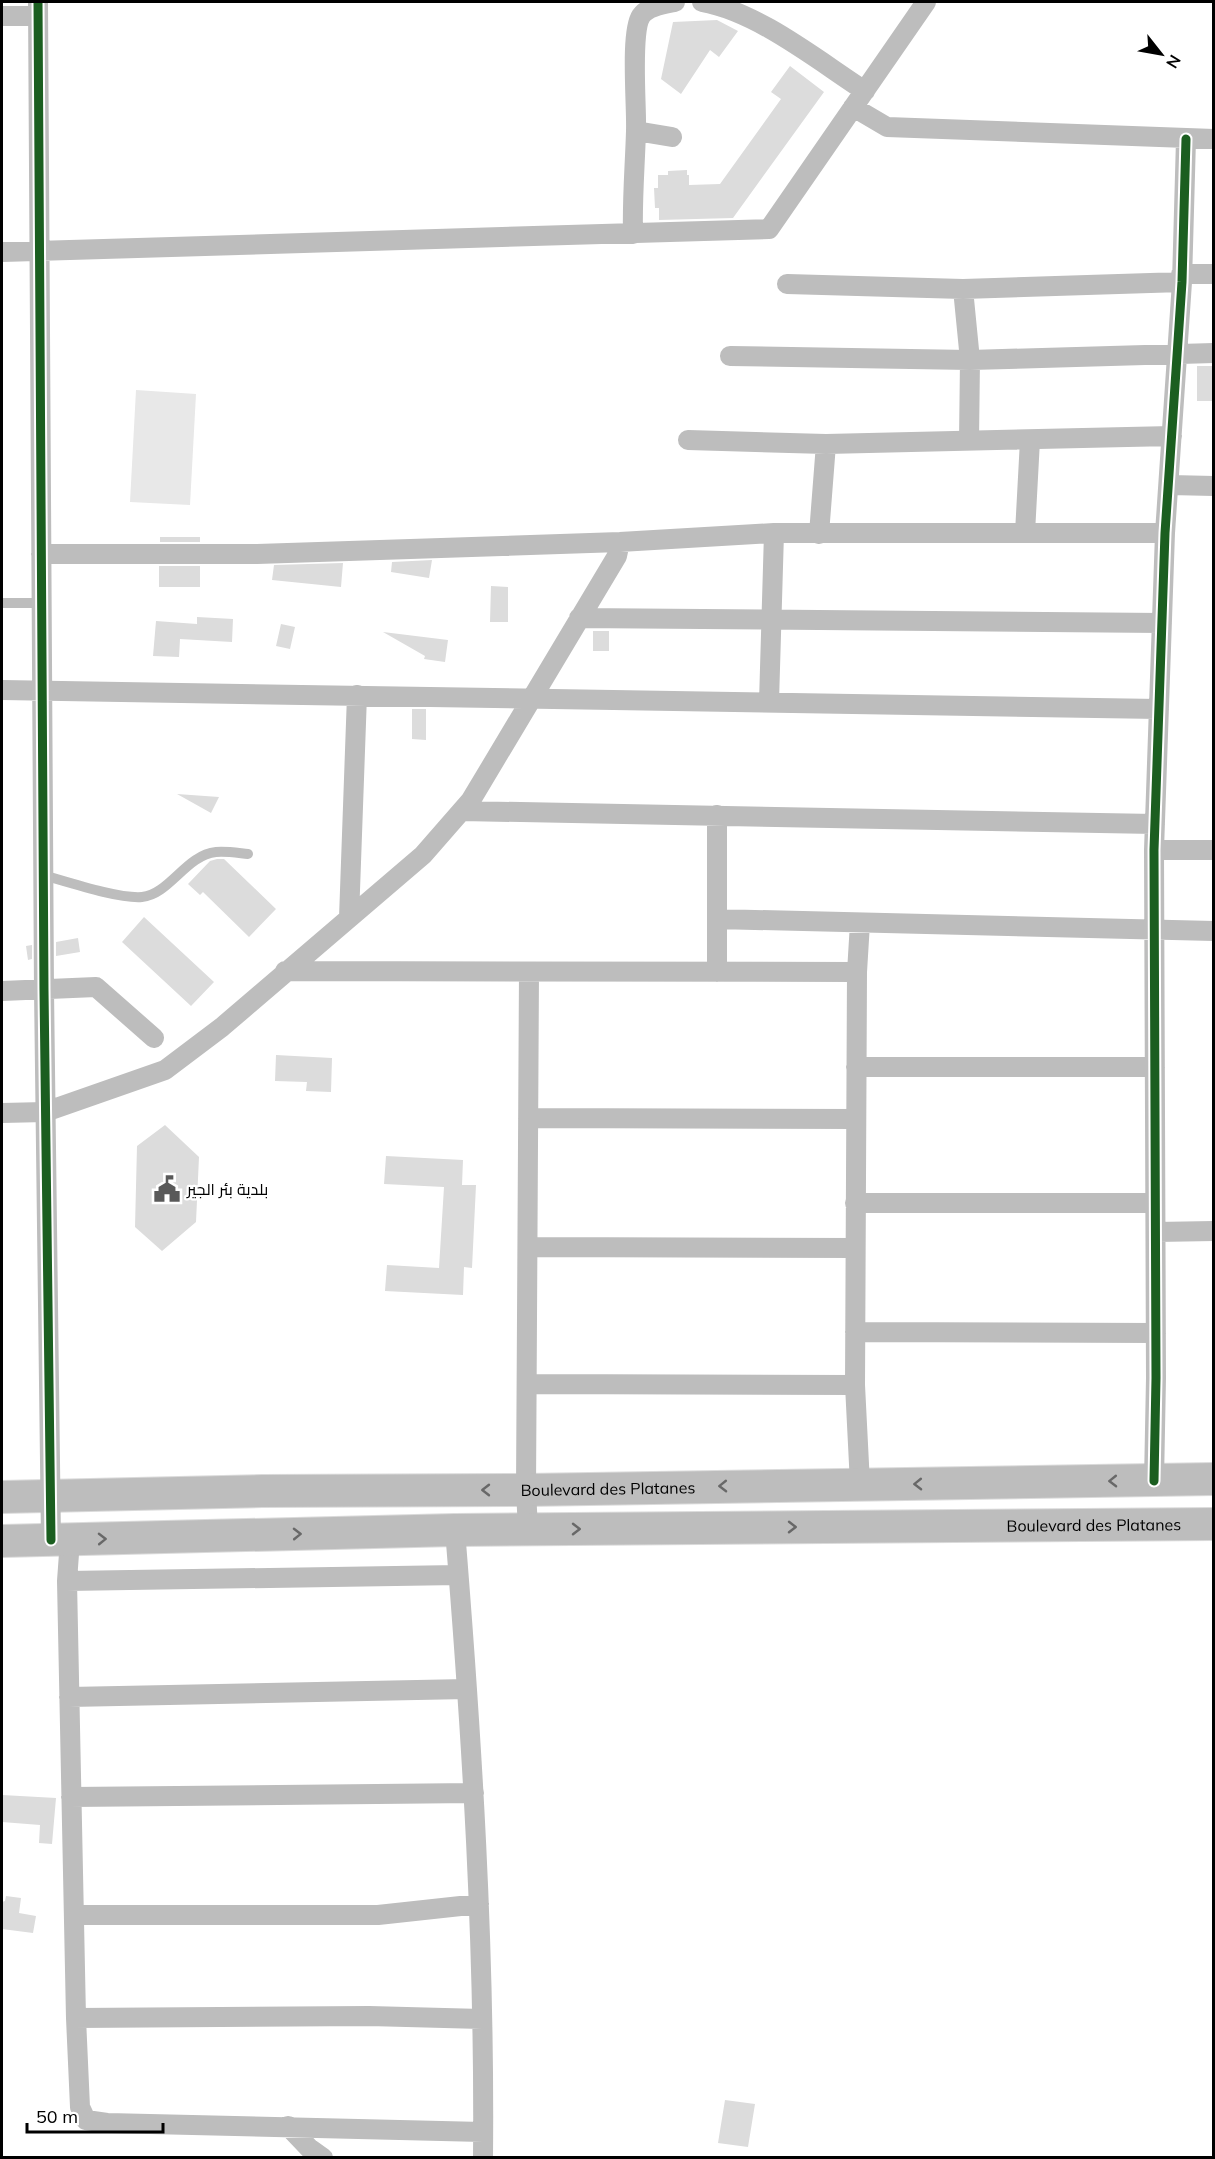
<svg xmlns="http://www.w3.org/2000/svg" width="1215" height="2159" viewBox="0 0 1215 2159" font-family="Mulish,Cairo,sans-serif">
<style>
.green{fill:#e8e8e8}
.building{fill:#dcdcdc}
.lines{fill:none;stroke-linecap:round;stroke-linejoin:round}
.primary-casing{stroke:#dbdbdb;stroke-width:34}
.lane{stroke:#bdbdbd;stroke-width:10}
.street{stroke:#bdbdbd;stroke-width:20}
.primary{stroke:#bdbdbd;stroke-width:32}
.cycleway-casing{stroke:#fff;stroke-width:13}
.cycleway{stroke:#1b5e20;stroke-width:9}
.oneway{stroke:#686868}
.labels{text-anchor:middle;stroke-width:4.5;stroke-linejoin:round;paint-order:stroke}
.poi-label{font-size:16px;fill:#000;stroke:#fff;text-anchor:start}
.street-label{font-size:16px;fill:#000;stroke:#fff}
</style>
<rect width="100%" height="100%" fill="#fff"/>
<!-- green -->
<path class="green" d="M 136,390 L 196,394 L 190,505 L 130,502 Z"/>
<!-- building -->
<path class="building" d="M 717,20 L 738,31 L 719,57 L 710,50 L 681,94 L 661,79 L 673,22 Z
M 790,66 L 824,92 L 733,218 L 659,220 L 659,208 L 655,208 L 654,188 L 658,188 L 658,175 L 668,175 L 668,171 L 687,170 L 687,175 L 689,175 L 689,185 L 720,184 L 781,99 L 771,92 Z
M 1197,366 L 1214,366 L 1214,401 L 1197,401 Z
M 160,537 L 200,537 L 200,542 L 160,542 Z
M 432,560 L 429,578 L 391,572 L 392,562 Z
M 343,563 L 341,587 L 272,580 L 274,565 Z
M 159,566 L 200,566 L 200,587 L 159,587 Z
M 491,586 L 508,587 L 508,622 L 490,622 Z
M 197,617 L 233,619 L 232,642 L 180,639 L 179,657 L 153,656 L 156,621 L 197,624 Z
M 281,624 L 295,627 L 290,649 L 276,646 Z
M 593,631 L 609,631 L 609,651 L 593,651 Z
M 383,632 L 448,640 L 445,662 L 424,659 L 425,656 Z
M 412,709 L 426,709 L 426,740 L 412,739 Z
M 177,794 L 219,797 L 211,813 Z
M 217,859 L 224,859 L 276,909 L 249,937 L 203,892 L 200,895 L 188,884 L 210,861 Z
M 144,917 L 214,982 L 191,1006 L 122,942 Z
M 78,938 L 80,952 L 56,956 L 56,942 Z
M 32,945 L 32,959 L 28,960 L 26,946 Z
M 276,1055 L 332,1058 L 331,1092 L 306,1091 L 307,1082 L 275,1081 Z
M 165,1125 L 199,1157 L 196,1222 L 162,1251 L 135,1227 L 137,1146 Z
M 386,1156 L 463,1160 L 462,1185 L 476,1185 L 472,1268 L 464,1267 L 463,1295 L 385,1291 L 387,1265 L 439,1268 L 444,1187 L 384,1184 Z
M 2,1795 L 56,1798 L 52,1844 L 39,1843 L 40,1825 L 2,1822 Z
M 6,1896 L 21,1898 L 19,1913 L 36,1916 L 33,1933 L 2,1929 L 2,1902 L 5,1901 Z
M 725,2100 L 755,2104 L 748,2147 L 718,2143 Z"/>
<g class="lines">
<defs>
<g id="primary">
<path id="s1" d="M 2,1497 L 262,1491 L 526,1490 L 1214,1479"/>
<path id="s2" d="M 2,1541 L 455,1530 L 1214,1524"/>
</g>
</defs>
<!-- primary casing -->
<use href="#primary" class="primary-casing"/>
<!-- lane -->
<path class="lane" d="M 2,603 L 42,603
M 43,875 C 68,882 119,899 142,897 C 170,894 186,855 216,852 C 226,851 238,853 248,854"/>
<!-- street -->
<path class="street" d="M 38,2 L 44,990 L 51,1540
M 702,2 C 758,12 817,60 865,91
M 2,16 L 37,16
M 853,107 L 887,127 L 1214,139
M 636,131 L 672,137
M 633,234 C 632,199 635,166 636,131 C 637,107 630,33 641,16 C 648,6 664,4 675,2
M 2,252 L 769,229 L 926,2
M 1181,274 L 1214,274
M 787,284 L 963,289 L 1182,282
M 963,289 L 970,360 L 969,441
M 730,356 L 970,360 L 1214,353
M 688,440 L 826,444 L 1172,436
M 1170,485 L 1214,486
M 1025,533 L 1030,440
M 819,534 L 826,444
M 41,554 L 257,554 L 620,542 L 774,533 L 1165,533
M 579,618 L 1162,623
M 2,690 L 1159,709
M 769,702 L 774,533
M 462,811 L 1155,824
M 1154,850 L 1214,850
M 349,918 L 357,695
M 717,919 L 1214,931
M 285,971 L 857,972
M 717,972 L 717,815
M 2,991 L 96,987 L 154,1038
M 856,1067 L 1155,1067
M 2,1113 L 45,1112 L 165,1070 L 222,1027 L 423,855 L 471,800 L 617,556 L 620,542
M 528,1118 L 856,1119
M 855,1203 L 1155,1203
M 1156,1232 L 1214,1231
M 528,1247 L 855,1248
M 855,1332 L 1156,1333
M 527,1384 L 855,1385
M 1154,1481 L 1156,1378 L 1154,850 L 1165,533 L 1182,282 L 1186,139
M 860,1484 L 855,1385 L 857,972 L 860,923
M 455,1530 C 472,1739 485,1948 483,2158
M 528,1530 L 526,1490 L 529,972
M 70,1540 L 67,1581 L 76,2018 L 80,2107 L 86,2120 L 107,2123 L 483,2132
M 67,1581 L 458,1575
M 69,1697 L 467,1689
M 71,1797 L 474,1793
M 74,1915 L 378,1915 L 479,1904
M 76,2018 L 369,2016 L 482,2019
M 288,2126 L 309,2148 L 323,2158"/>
<!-- primary -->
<use href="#primary" class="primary"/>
<defs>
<path id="cycleway" d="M 38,2 L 44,990 L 51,1540
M 1154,1481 L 1156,1378 L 1154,850 L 1165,533 L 1182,282 L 1186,139"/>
</defs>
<!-- cycleway casing -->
<use href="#cycleway" class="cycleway-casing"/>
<!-- cycleway -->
<use href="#cycleway" class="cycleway"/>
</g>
<!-- one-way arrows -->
<defs><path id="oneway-chevron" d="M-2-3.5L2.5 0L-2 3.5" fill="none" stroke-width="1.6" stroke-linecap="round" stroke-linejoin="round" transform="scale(1.5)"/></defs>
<g class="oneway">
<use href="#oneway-chevron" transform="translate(1113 1481) rotate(179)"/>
<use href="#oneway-chevron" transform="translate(918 1484) rotate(179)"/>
<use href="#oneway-chevron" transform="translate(723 1486) rotate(179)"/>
<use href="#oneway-chevron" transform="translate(486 1490) rotate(180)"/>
<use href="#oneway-chevron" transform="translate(792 1527)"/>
<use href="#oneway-chevron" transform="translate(576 1529)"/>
<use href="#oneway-chevron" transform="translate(297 1534) rotate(-1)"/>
<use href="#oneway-chevron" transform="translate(102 1539) rotate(-1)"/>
</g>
<!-- icons -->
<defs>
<symbol id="civic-bare" viewBox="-9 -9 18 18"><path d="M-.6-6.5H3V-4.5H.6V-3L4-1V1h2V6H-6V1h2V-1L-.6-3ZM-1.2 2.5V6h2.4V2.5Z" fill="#595959" stroke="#fff" stroke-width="2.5" paint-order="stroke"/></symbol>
</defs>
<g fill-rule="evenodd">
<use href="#civic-bare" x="148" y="1170" width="38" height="38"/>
</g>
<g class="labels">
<!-- poi labels -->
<g class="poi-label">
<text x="187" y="1195">بلدية بئر الجير</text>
</g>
<!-- street labels -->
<g class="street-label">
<text dy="6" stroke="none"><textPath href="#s1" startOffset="606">Boulevard des Platanes</textPath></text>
<text dy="6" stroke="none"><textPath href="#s2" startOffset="1092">Boulevard des Platanes</textPath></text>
</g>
</g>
<!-- border -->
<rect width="1215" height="2159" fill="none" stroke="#000000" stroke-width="6"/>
<!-- north arrow -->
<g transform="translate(1161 54) rotate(121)" stroke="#ffffff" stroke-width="4.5" paint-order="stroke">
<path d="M0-4.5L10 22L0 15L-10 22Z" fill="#000000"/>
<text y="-9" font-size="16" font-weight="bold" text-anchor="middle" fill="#000000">N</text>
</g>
<!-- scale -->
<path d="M27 2123v9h136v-9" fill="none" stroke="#000000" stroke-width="3"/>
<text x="36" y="2123" font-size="18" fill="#000000" stroke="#ffffff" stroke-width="4.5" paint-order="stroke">50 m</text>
</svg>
